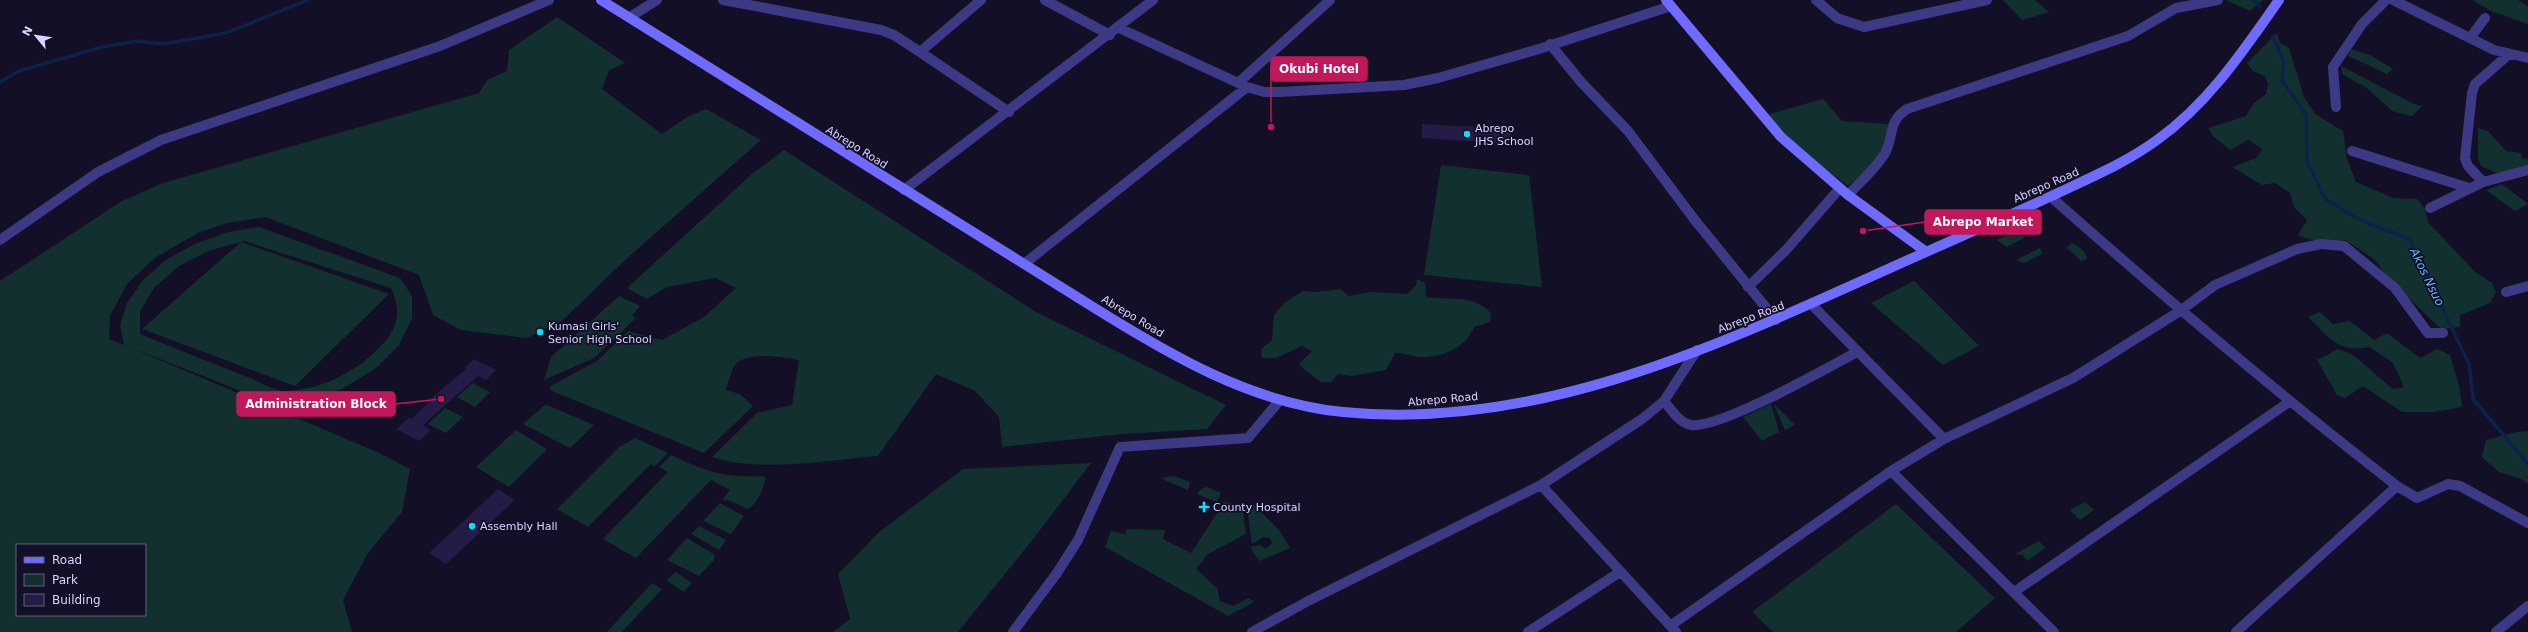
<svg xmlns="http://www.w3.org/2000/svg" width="2528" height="632" viewBox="0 0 2528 632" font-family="'DejaVu Sans',sans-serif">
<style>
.green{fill:#12302f;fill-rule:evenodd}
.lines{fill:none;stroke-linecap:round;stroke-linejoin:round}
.stream{stroke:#0c2248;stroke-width:3.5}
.building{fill:#241b47}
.street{stroke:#3d3a85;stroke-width:10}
.secondary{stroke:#6f6bff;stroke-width:10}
.poi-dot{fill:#00e5ff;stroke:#130f26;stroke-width:1.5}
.labels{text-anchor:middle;stroke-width:3.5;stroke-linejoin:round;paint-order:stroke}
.poi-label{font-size:11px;fill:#d9d4ff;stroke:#130f26;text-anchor:start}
.street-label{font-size:11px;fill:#d9d4ff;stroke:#130f26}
.water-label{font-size:12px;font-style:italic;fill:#62b6ff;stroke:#130f26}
.leader{fill:none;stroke:#c2185b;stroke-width:1.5}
.callout-dot{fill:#c2185b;stroke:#130f26;stroke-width:1.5}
.callout{fill:#c2185b;stroke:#c2185b;stroke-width:1.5}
.callout-label{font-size:12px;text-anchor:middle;font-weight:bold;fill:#fff}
</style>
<rect width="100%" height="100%" fill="#130f26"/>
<!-- green -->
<path class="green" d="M 2003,0 L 2035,0 L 2049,12 L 2022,20 Z
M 2226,0 L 2263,0 L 2250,11 Z
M 2472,0 L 2518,0 L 2528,6 L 2528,24 L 2493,12 Z
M 557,17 L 625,63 L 609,70 L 602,89 L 662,134 L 687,117 L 706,109 L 761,140 L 624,261 L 562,321 L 527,338 L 461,330 L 433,315 L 419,275 L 265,217 L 227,223 L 200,232 L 156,257 L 127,284 L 110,316 L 109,339 L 124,345 L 120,325 L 127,303 L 143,280 L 167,259 L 197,243 L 228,232 L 259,227 L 400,278 L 412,296 L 412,319 L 399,345 L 375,369 L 342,389 L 306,401 L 271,403 L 127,346 L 377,452 L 410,469 L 402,512 L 368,553 L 343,600 L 352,632 L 0,632 L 0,281 L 120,202 L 163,183 L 479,93 L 487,80 L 507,71 L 509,50 ZM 244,241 L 391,288 C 402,311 398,330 379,348 C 354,373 321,390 284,391 C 274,391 260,382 250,378 C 214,364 177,349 140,334 L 140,312 L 154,288 L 179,266 L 211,250 ZM 17,545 L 145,545 L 145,615 L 17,615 Z
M 2277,33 L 2280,43 L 2289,48 L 2304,97 L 2315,114 L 2343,131 L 2347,159 L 2356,182 L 2393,198 L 2417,199 L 2425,209 L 2428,222 L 2475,272 L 2492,283 L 2496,292 L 2490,303 L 2460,315 L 2460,327 L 2441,329 L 2389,279 L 2374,259 L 2345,240 C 2328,243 2314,242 2298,235 L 2307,220 L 2294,207 L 2290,193 L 2275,183 L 2262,185 L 2232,167 L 2256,158 L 2262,149 L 2248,140 L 2230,150 L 2212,135 L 2208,128 L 2246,116 L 2254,103 L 2266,94 L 2268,84 L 2265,76 L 2253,71 L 2247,63 Z
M 2351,49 L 2370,55 L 2393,69 L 2387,74 L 2348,56 Z
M 2341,66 L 2414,104 L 2422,106 L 2412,116 L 2392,111 L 2367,88 L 2342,74 Z
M 1823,99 L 1842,121 L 1888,124 C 1882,159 1875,164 1848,186 C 1821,165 1786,144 1769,114 Z
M 2478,128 L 2488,131 L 2506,151 L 2521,153 L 2522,158 L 2528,159 L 2528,168 L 2501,175 L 2481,166 L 2478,158 Z
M 784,150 L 1036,312 L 1226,405 L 1207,429 L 1122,434 L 1002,447 L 999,417 L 975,391 L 936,374 L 878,456 C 827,460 760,473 712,457 L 757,413 L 792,405 L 799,360 C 783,357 748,351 736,364 C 731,370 728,383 726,390 L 740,394 L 753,406 L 704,453 L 552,391 L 549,387 L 597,361 L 628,331 L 662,340 L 704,317 L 736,288 L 715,278 L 667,287 L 647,299 L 627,288 L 752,174 Z
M 1441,165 L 1529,175 L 1542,287 L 1424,275 Z
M 2502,184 L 2528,204 L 2515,211 L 2486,190 Z
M 2016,230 L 2024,236 L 2024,238 L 2007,247 L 1997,240 Z
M 241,242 L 389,294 L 295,386 L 142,329 Z
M 2071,243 C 2078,245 2087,252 2087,259 L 2081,261 L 2067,248 Z
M 2040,248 L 2042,254 L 2024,263 L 2016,260 Z
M 1417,279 L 1425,283 L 1426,297 C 1451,301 1471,293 1491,313 L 1490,322 L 1474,327 C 1466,348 1442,358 1420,357 C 1411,357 1405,352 1395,353 L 1386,370 L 1352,376 L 1338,374 L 1331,382 L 1320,382 C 1313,374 1305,372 1299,364 L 1312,351 L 1302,346 L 1276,358 L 1262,358 L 1261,349 L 1272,340 L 1274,315 L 1284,303 L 1303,291 L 1316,292 L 1341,289 L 1349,296 L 1372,292 L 1407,294 L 1416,285 Z
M 1914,281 L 1979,346 L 1943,365 L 1871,303 Z
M 619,296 L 640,306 L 632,316 L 636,318 L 594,358 L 544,380 L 551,357 Z
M 2320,312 L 2333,324 L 2350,321 L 2374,340 L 2387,333 L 2420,358 L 2437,349 L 2450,355 L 2459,385 L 2462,407 L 2434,412 L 2402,412 L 2363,386 L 2345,398 L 2337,395 L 2317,360 L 2338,349 L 2353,355 L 2393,389 L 2404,387 L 2393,363 L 2370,347 C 2336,353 2331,338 2308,317 Z
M 473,383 L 490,392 L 475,407 L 457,397 Z
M 1773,403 L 1795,425 L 1785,430 Z
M 1771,404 L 1779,432 L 1762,441 L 1743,417 Z
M 545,405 L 547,405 L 594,425 L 570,448 L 523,424 Z
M 445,408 L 463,417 L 446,433 L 428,424 Z
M 516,430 L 547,449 L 509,487 L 476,467 Z
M 2528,431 L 2528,484 L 2521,479 L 2499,472 L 2482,457 L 2486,440 L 2517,432 Z
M 635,438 L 668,453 L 655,466 L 651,464 L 588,527 L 557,509 L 619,447 Z
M 671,455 C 705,471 722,478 762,476 L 765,477 C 766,485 755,508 747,509 L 731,501 L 722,500 L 730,490 L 711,480 L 636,558 L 603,539 L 668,472 L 659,467 Z
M 1091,463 L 1034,538 L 958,632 L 833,632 L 850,619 L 838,574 L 879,532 L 963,469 Z
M 1174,476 L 1190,482 L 1188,490 L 1160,478 Z
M 1207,487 L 1221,493 L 1217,502 L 1197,494 L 1200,490 Z
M 1224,502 L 1242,505 L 1246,534 L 1208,554 L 1196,569 L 1217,588 L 1220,601 L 1233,606 L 1249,598 L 1254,602 L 1228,616 L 1105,547 L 1111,531 L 1125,534 L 1127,529 L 1165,530 L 1163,539 L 1191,553 Z
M 2085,502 L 2094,510 L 2080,520 L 2070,510 Z
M 720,503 L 744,516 L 731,534 L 703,521 Z
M 1896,504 L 1995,598 L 1956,632 L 1773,632 L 1752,612 Z
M 1254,505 L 1279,530 L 1290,548 L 1259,561 L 1250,547 L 1259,545 L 1266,549 L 1272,543 L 1270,538 L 1264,537 L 1252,544 L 1247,507 Z
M 699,526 L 726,540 L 719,550 L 691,534 Z
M 687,538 L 715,555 L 714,560 L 699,576 L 667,560 Z
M 2039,541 L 2045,548 L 2027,561 L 2023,555 L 2015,554 Z
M 676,572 L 692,583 L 684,592 L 666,580 Z
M 652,583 L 662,589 L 622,632 L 607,632 Z"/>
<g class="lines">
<!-- stream -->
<path class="stream" d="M 2253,0 L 2260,6
M 2273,36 L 2284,63 L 2282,80 L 2306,115 L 2307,161 L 2325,199 L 2360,220 L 2409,239 L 2469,364 L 2473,399 L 2528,464
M 0,82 L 19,71 L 102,47 L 137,41 L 163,44 L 226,33 L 308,0"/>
</g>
<!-- building -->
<path class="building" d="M 1422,124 L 1512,129 L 1512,144 L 1422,138 Z
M 474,359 L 496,370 L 486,380 L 478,376 L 423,425 L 431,430 L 419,441 L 396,429 L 409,418 L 411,419 L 432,400 L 430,399 L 466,369 L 464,368 Z
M 498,489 L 515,500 L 446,564 L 429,553 Z"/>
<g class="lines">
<!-- street -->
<path class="street" d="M 723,0 L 881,30 L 894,35 L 920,52 L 981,0
M 1045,0 L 1110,35
M 1816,0 L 1837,18 L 1864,27 L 1987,0
M 2393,0 L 2494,50 L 2528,58
M 630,17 L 657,0
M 1119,28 L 1247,87 L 1264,92 L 1280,92 L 1404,85 L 1438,78 L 1539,49 L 1671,6
M 2470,38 L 2485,18
M 1550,44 L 1581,82 L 1628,131 L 1694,219 L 1776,320
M 920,52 L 1009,112
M 1238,83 L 1330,0
M 2336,107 L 2333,67 L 2362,24 L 2386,0
M 2352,151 L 2469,188
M 2483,182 L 2468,166 L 2465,158 L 2472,93 L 2475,84 L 2508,55
M 904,190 L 1153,0
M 1848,195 C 1860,182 1874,170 1884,155 C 1895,137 1886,123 1907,109 L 2128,36 L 2176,8 L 2218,0
M 2051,197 C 2164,297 2278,394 2397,486 L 2236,632
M 2430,208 L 2483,182 L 2528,170
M 0,240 L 98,172 L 161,140 L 440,46 L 549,0
M 1024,264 L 1247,87
M 1748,287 L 1786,250 L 1840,188
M 2506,292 L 2528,286
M 1812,305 L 1944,439
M 1664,401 C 1671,409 1679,423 1691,425 C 1720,429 1827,368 1857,352
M 1891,471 L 2054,632
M 1541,485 L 1676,632
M 2397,486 L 2417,498 L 2448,484 L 2460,486 L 2528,523
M 2014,592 L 2289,402
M 1670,626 L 1891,471 L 1944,439 L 2073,378 L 2180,311 L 2215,285 L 2297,249 L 2321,244 L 2344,246 L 2395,288 L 2428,333 L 2443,333
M 1013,632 L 1057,573 L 1078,540 L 1120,447 L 1248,438 L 1280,400
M 1252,632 L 1308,601 L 1541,485 L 1642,419 L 1664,401 L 1697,350
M 1528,632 L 1620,572
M 2496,632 L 2528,606"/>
<!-- secondary -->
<path class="secondary" d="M 601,0 L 1093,307 C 1170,355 1251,403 1343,412 C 1553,433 1749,330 1935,248 C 1982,227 2029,207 2075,185 C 2103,172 2131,159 2157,140 C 2208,104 2244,50 2279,0
M 1666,0 L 1781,137 L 1848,195 L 1925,251"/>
</g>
<!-- markers -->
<g class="poi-dot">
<circle cx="1467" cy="134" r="4"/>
<circle cx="540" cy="332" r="4"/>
<path d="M1202 501h4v4h4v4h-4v4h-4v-4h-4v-4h4z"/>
<circle cx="472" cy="526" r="4"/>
</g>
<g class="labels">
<!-- poi labels -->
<g class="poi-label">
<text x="1475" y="132">Abrepo<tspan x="1475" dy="13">JHS School</tspan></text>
<text x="548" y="330">Kumasi Girls'<tspan x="548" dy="13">Senior High School</tspan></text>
<text x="1213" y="511">County Hospital</text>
<text x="480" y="530">Assembly Hall</text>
</g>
<!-- street labels -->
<g class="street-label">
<text transform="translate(857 147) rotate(32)" y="4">Abrepo Road</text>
<text transform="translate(2046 185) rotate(-24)" y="4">Abrepo Road</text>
<text transform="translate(1133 316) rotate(31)" y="4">Abrepo Road</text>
<text transform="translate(1751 317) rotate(-21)" y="4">Abrepo Road</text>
<text transform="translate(1443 399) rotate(-5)" y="4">Abrepo Road</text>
</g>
<!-- water labels -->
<g class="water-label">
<text transform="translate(2427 277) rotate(64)" y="4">Akos Nsuo</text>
</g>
</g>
<!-- callouts -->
<path class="leader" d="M1271 127L1271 69M1863 231L1925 222M441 399L395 404"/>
<g class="callout-dot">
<circle cx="1271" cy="127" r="4"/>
<circle cx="1863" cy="231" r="4"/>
<circle cx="441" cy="399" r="4"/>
</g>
<g class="callout">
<rect x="1271" y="57" width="96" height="24" rx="4"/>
<rect x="1925" y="210" width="116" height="24" rx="4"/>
<rect x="237" y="392" width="158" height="24" rx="4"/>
</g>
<g class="callout-label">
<text x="1319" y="73">Okubi Hotel</text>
<text x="1983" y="226">Abrepo Market</text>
<text x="316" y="408">Administration Block</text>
</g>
<!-- legend -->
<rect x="16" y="544" width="130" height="72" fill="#130f26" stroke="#625e7d"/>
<rect x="24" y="557" width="20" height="6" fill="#6f6bff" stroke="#625e7d"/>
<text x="52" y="564" font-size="12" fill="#d9d4ff">Road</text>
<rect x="24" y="574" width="20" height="12" fill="#12302f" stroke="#625e7d"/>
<text x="52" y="584" font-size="12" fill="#d9d4ff">Park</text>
<rect x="24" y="594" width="20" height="12" fill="#241b47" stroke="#625e7d"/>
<text x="52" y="604" font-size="12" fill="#d9d4ff">Building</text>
<!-- north arrow -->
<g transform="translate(36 36) rotate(299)" stroke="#130f26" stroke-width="3" paint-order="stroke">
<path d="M0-3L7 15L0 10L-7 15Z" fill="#d9d4ff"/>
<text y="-6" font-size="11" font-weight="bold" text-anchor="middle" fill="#d9d4ff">N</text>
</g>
</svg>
